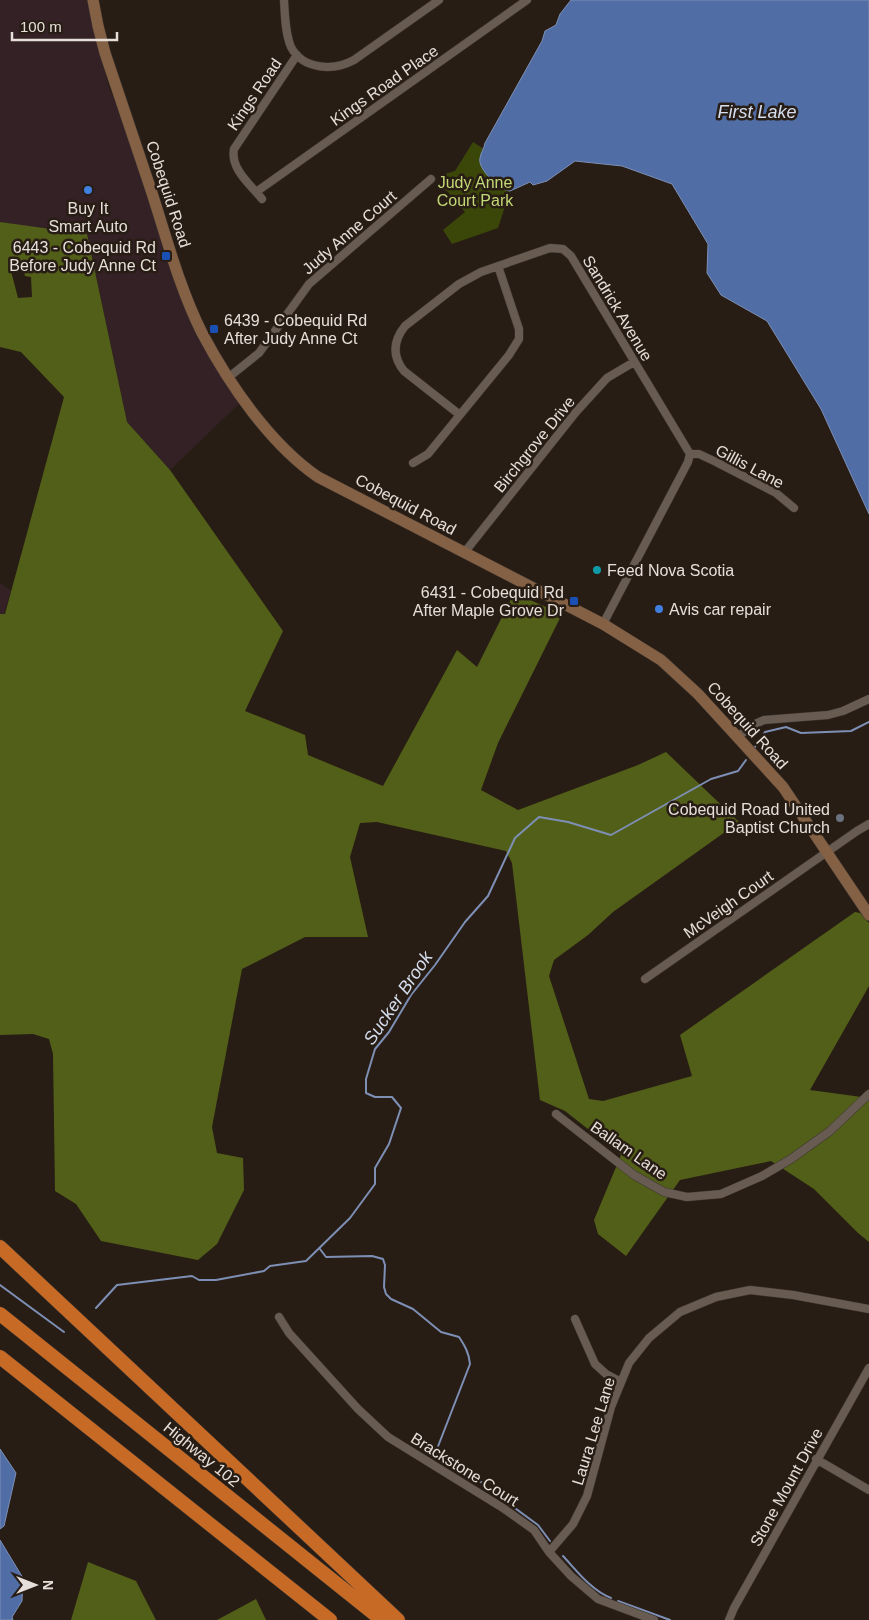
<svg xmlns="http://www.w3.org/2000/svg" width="869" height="1620" viewBox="0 0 869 1620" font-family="Helvetica,sans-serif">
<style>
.commercial{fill:#342125}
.green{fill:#3b4609}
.forest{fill:#525f18;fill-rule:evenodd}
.water{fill:#506da5;stroke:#7d8fb5}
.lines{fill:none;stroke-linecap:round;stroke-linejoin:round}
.stream{stroke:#7d8fb5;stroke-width:2}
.street-casing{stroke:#3f3731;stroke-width:9}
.secondary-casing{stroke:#3f3731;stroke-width:12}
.highway-casing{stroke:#3f3731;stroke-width:15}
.street{stroke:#685b51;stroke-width:8}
.secondary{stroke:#846044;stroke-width:11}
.highway{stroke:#c66a26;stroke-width:14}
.shop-dot{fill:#3f7fe0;stroke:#281d14;stroke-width:2}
.transit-dot{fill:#1a4fb4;stroke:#281d14;stroke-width:2}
.culture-dot{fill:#0f9aa8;stroke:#281d14;stroke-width:2}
.worship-dot{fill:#6b7280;stroke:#281d14;stroke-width:2}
.labels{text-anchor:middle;stroke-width:5;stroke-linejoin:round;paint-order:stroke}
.street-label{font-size:16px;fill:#e6dfd9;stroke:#281d14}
.park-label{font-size:16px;fill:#c2d776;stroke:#281d14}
.poi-label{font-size:16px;fill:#e6dfd9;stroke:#281d14;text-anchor:end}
.water-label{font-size:18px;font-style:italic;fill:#d5deef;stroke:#281d14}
</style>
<rect width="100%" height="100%" fill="#281d14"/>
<!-- commercial -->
<path class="commercial" d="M 0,0 L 90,0 L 91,13 L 109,88 L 142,166 L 184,287 L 216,346 L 247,396 L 170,470 L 127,422 L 87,234 L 0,223 Z
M 0,583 L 11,591 L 4,614 L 0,614 Z"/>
<!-- green -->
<path class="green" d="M 473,142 L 484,149 L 480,159 C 481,171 498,190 510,191 L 498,228 L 452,244 L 443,230 L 465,212 L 448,192 L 442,188 L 445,181 L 445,174 L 455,171 Z"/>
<!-- forest -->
<path class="forest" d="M 0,222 L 87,234 L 127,422 L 170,470 L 283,631 L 245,711 L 305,735 L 308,755 L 383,786 L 457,650 L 477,667 L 514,593 L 562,614 L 498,743 L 481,790 L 518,810 L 638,765 L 666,752 L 739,822 L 613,912 L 588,935 L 554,960 L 549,976 L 589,1099 L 603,1101 L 692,1076 L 680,1035 L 855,912 L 860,913 L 869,923 L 869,986 L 810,1090 L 869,1098 L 869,1242 L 858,1233 L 814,1189 L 771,1161 L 680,1180 L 626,1256 L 598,1234 L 594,1220 L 621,1155 L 565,1111 L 540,1100 L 512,863 L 506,851 L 377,822 L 360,823 L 350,857 L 368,937 L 305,937 L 242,969 L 212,1127 L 217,1153 L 243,1158 L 244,1190 L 217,1244 L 198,1260 L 101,1241 L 76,1204 L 55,1191 L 53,1054 L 49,1039 L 33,1034 L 0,1035 L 0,614 L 5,614 L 64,397 L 21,352 L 0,347 ZM 23,268 L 25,276 L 31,277 L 32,297 L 18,298 L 11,271 Z
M 88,1562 L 136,1581 L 156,1620 L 71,1620 Z
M 256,1599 L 266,1620 L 217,1620 Z"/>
<!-- water -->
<path class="water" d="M 571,0 L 869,0 L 869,514 L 821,409 L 767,321 L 721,295 L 707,273 L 708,244 L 672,184 L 622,166 L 575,161 L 547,181 L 533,185 L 530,182 L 510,191 C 500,190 477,169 480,158 C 481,152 484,149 485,143 L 542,41 L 545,31 L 556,25 L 560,14 Z
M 0,1449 L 16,1473 L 4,1526 L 0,1529 Z
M 0,1540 L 23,1578 L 22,1601 L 12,1617 L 13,1620 L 0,1620 Z"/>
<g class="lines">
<!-- stream -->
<path class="stream" d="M 755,747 L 765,732 L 786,727 L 801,733 L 851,731 L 869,722
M 320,1249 L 326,1257 L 372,1256 L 383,1259 L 385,1265 L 384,1287 L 386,1294 L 391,1299 L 413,1309 L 441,1332 L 459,1337 C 465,1346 469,1353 470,1364 L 437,1449 L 437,1458 L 457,1469
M 0,1285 L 64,1332
M 96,1308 L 117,1285 L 192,1276 L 199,1280 L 216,1280 L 264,1271 L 270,1266 L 306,1261 L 350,1218 L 375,1184 L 375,1168 L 389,1144 L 401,1108 L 392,1097 L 375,1097 L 366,1093 L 366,1079 L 375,1049 L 389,1032 L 411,995 L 435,965 L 465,922 L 488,896 L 515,838 L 539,817 L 568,822 L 611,835 L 711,779 L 738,771 L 746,760
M 471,1477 L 485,1484
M 500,1497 L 538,1525 L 550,1541
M 563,1556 C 577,1571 592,1591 611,1598
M 618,1601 L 670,1620"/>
<defs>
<path id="street" d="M 284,0 C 285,15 285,33 291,47 C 303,70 334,71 354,60 L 439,0
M 256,192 L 527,0
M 262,199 C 251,185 230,169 234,149 L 297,55
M 229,377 L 259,353 L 309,284 L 431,179
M 460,415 L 404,371 C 392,356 393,341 405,326 L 459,284 L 481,272 L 550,248 L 563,249 L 571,256 L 690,454 L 688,462 L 603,624
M 690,454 L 699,454 L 714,461 L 776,493 L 794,508
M 413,463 L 428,454 L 509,355 L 519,339 L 519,329 L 498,266
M 464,553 L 576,412 L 607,378 L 634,362
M 737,737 L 755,724 L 764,720 L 828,715 L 843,711 L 869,699
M 645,979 L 857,831 L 869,824
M 556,1114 L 634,1175 L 664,1192 L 687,1197 L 721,1194 L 762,1176 L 791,1159 L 830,1131 L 869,1094
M 279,1317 L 289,1333 L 358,1409 L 388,1437 L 503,1508 L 534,1530 L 549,1552 L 571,1576 L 598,1599 L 654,1620
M 575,1319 L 595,1364 L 606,1374 L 621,1382
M 816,1459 L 869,1490
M 549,1552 L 573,1524 L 587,1496 L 611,1407 L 629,1363 L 649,1338 L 680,1312 L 716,1297 L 750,1290 L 793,1295 L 869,1309
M 729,1620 L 734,1608 L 869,1368"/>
<path id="secondary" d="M 93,0 L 98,26 L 105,53 C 121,100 137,147 152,193 C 167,240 180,289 202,333 C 229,384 270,444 318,477 L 603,624 L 661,660 L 698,694 L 783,787 L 869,915"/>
<path id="highway" d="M 0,1247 L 398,1620
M 0,1314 L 382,1620
M 0,1357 L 330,1620"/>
</defs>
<!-- street casing -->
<use href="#street" class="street-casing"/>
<!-- secondary casing -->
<use href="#secondary" class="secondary-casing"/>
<!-- highway casing -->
<use href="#highway" class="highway-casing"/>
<!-- street -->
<use href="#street" class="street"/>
<!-- secondary -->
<use href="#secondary" class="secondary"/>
<!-- highway -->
<use href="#highway" class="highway"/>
</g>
<!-- markers -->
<g class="shop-dot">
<circle cx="88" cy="190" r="5"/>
<circle cx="659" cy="609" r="5"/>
</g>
<g class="transit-dot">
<rect x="161" y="251" width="10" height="10" rx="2.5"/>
<rect x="209" y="324" width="10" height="10" rx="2.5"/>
<rect x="569" y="596" width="10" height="10" rx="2.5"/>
</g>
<circle class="culture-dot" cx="597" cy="570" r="5"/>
<circle class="worship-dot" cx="840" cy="818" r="5"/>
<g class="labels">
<!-- street labels -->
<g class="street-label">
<text transform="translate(384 85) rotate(-35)" y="6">Kings Road Place</text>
<text transform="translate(254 94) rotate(-56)" y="6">Kings Road</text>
<text transform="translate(169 194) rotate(72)" y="6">Cobequid Road</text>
<text transform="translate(349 232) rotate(-41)" y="6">Judy Anne Court</text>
<text transform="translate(618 308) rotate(59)" y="6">Sandrick Avenue</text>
<text transform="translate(534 444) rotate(-51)" y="6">Birchgrove Drive</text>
<text transform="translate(750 466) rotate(28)" y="6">Gillis Lane</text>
<text transform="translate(406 504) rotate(28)" y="6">Cobequid Road</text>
<text transform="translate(748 725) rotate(48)" y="6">Cobequid Road</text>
<text transform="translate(728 904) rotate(-35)" y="6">McVeigh Court</text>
<text transform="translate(629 1150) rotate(35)" y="6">Ballam Lane</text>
<text transform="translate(593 1431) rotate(-73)" y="6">Laura Lee Lane</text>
<text transform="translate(202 1454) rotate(39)" y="6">Highway 102</text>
<text transform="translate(465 1469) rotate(32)" y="6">Brackstone Court</text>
<text transform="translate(786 1487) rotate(-61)" y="6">Stone Mount Drive</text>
</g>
<!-- park labels -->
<g class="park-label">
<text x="475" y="188">Judy Anne<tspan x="475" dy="18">Court Park</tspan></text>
</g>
<!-- poi labels -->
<g class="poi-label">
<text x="88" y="214" text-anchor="middle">Buy It<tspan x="88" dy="18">Smart Auto</tspan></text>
<text x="156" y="253">6443 - Cobequid Rd<tspan x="156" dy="18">Before Judy Anne Ct</tspan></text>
<text x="224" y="326" text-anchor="start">6439 - Cobequid Rd<tspan x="224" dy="18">After Judy Anne Ct</tspan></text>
<text x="607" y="576" text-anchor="start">Feed Nova Scotia</text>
<text x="564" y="598">6431 - Cobequid Rd<tspan x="564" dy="18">After Maple Grove Dr</tspan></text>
<text x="669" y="615" text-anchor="start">Avis car repair</text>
<text x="830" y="815">Cobequid Road United<tspan x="830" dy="18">Baptist Church</tspan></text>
</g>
<!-- water labels -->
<g class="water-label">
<text x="757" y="118">First Lake</text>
<text transform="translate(398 998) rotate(-56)" y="6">Sucker Brook</text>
</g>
</g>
<!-- north arrow -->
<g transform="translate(35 1585) rotate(90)" stroke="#281d14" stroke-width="4" paint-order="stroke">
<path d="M0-4L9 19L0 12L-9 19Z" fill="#e6dfd9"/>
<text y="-8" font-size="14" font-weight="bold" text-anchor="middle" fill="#e6dfd9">N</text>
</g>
<!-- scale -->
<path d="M12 32v8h105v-8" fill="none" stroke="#e6dfd9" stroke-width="2.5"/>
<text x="20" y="32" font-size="15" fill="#e6dfd9" stroke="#281d14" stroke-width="4" paint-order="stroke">100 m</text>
</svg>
